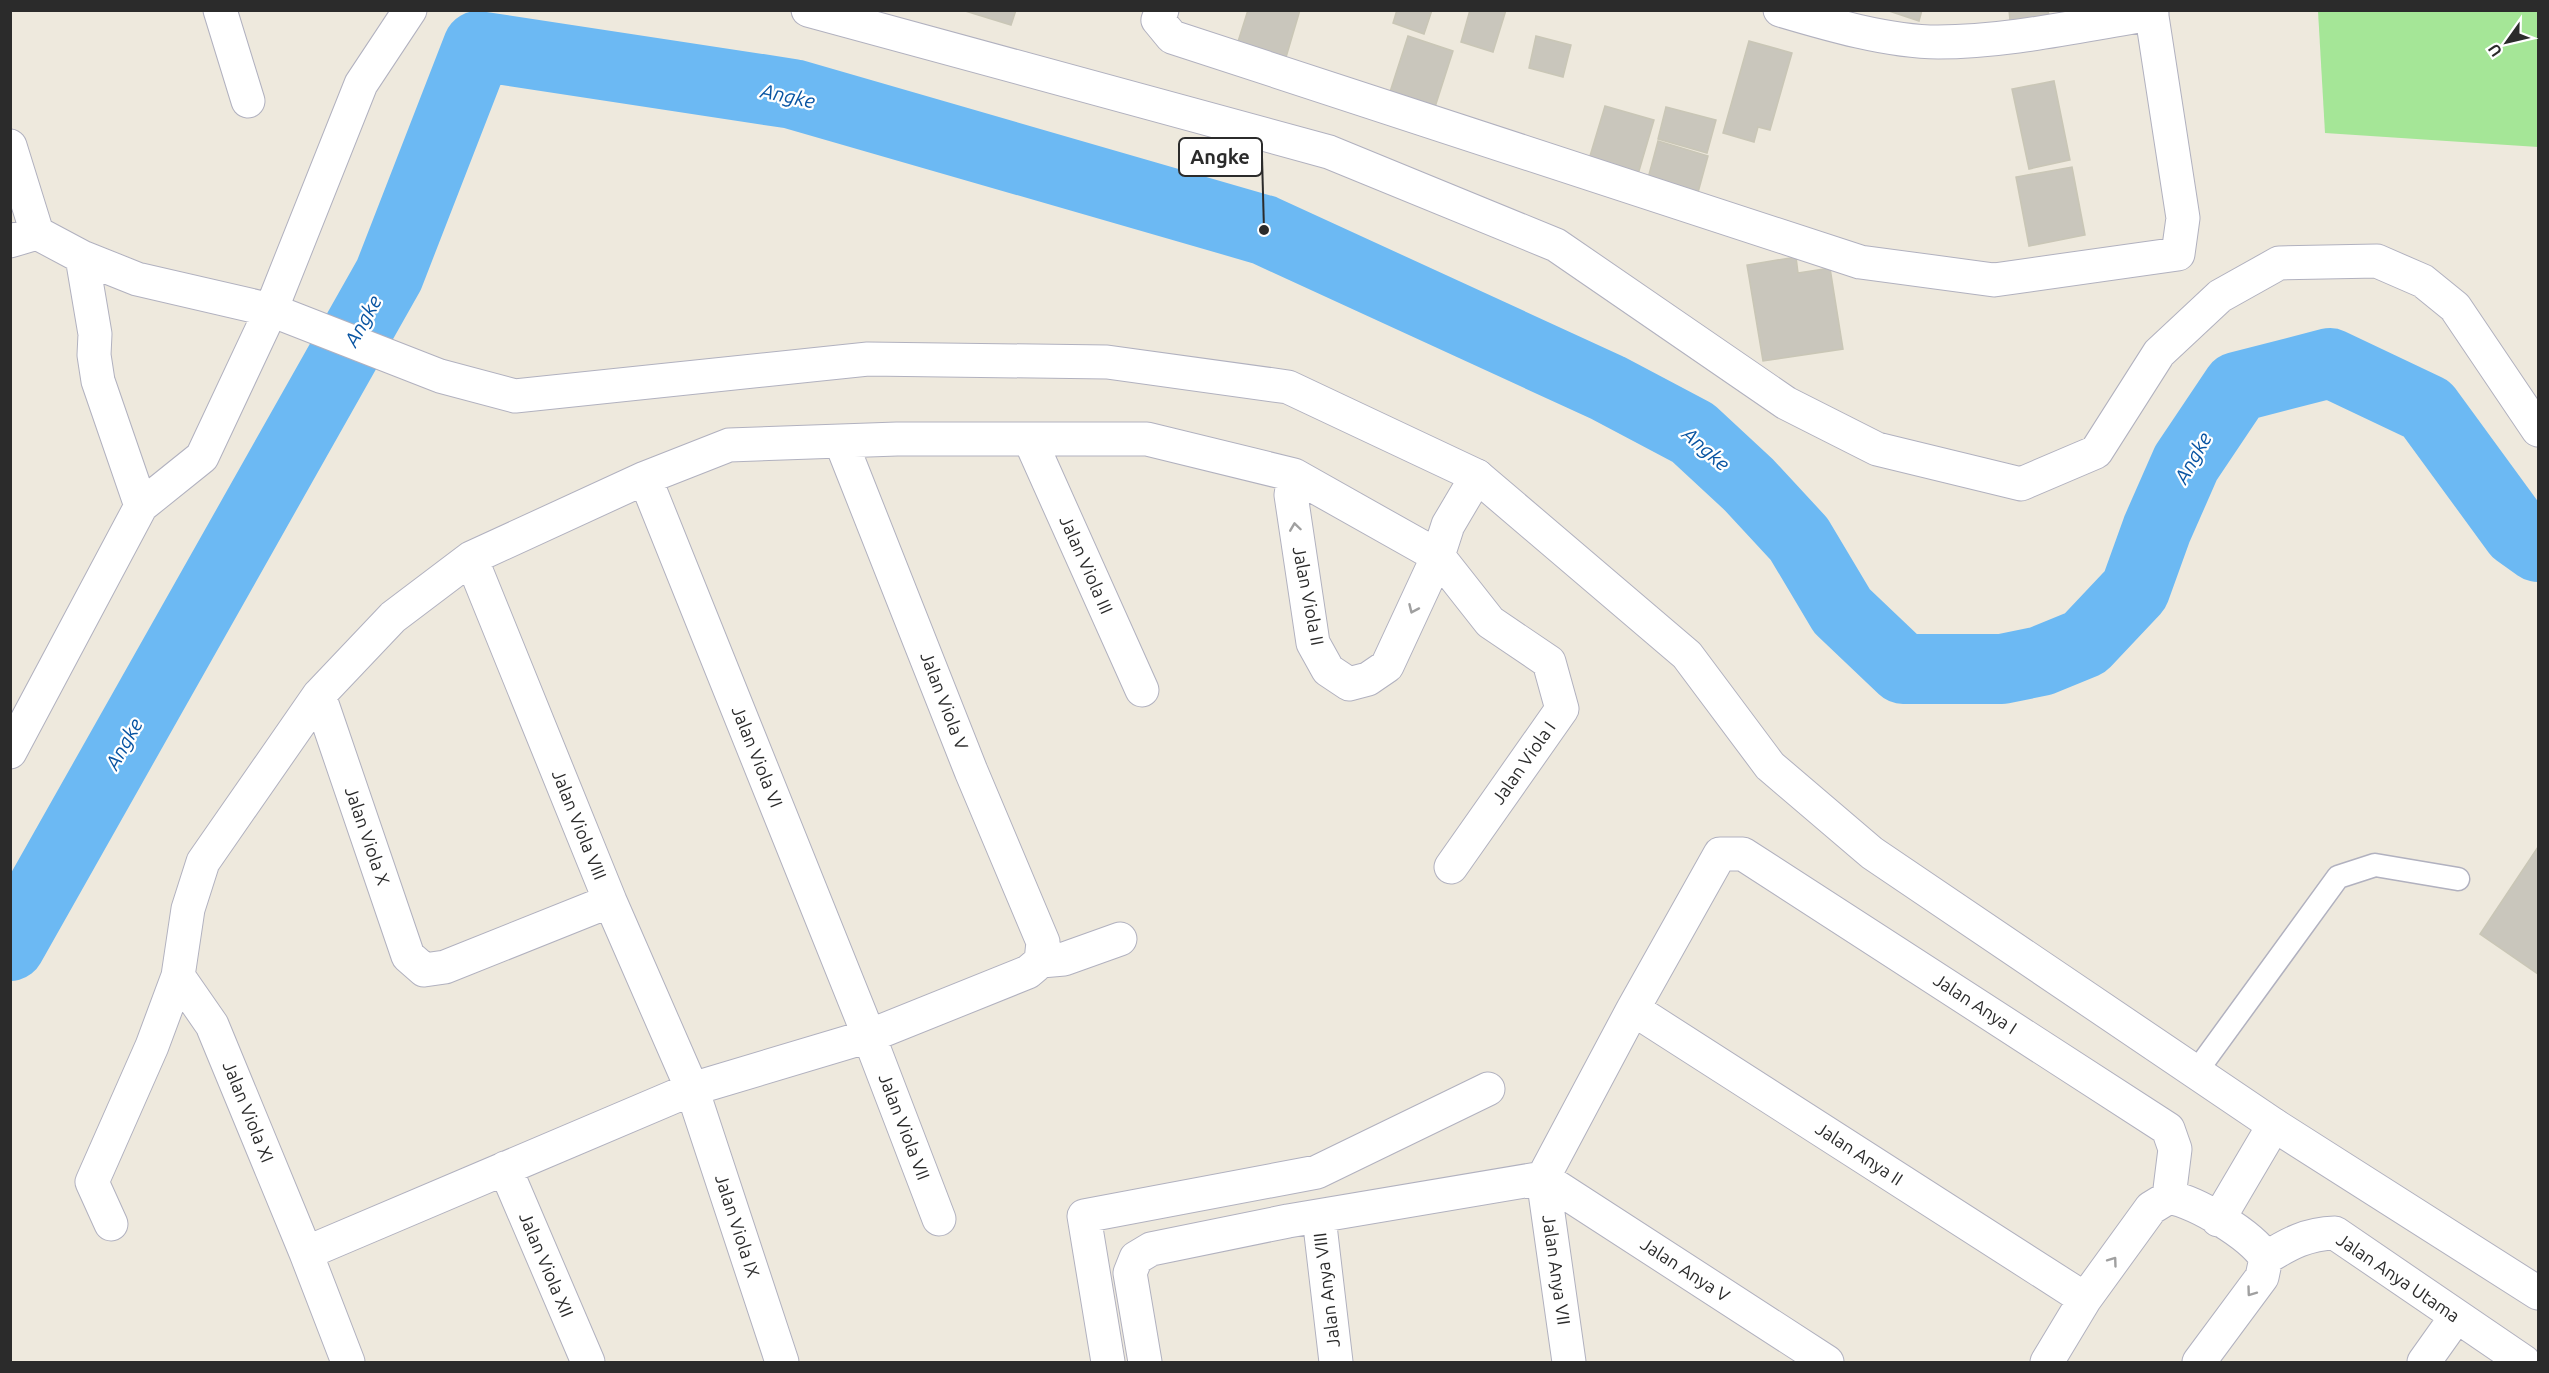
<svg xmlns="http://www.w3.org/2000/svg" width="2549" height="1373" viewBox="0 0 2549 1373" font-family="Ubuntu,sans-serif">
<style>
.green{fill:#a5e697}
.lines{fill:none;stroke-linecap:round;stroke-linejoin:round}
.river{stroke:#6cb9f3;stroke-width:70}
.building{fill:#c9c6bc;stroke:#c9c6b6;stroke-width:1.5}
.lane-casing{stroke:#b1b1bf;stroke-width:25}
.street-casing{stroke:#b1b1bf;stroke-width:35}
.secondary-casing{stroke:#b1b1bf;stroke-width:35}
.lane{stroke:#fff;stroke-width:22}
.street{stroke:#fff;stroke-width:33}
.secondary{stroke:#fff;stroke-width:33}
.oneway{stroke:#a0a0a0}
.labels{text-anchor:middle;stroke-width:4.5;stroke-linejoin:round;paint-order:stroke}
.street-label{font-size:18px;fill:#2b2b2b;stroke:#fff}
.water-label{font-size:20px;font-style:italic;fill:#0854a2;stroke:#fff}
.leader{fill:none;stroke:#2b2b2b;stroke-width:2}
.callout-dot{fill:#2b2b2b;stroke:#fff;stroke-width:2}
.callout{fill:#fff;stroke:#2b2b2b;stroke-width:2}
.callout-label{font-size:20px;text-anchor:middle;font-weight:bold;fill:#2b2b2b}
</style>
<rect width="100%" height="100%" fill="#eee9dd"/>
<!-- green -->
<path class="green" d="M 2318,11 L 2538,11 L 2538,147 L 2325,133 Z"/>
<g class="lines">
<!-- river -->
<path class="river" d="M 10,946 L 389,275 L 478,46 L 793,94 L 1264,230 L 1608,388 L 1693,433 L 1749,485 L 1799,539 L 1842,611 L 1903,669 L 2002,669 L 2041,661 L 2085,643 L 2135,590 L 2157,529 L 2186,463 L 2237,387 L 2330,363 L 2427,409 L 2517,532 L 2538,547"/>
</g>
<!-- building -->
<path class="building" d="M 962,10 L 1016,10 L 1011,25 Z
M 1248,10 L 1300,10 L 1284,64 L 1236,48 Z
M 1397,10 L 1432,10 L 1424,34 L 1393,23 Z
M 1470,10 L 1506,10 L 1493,52 L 1461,42 Z
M 1886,10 L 1922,10 L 1919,21 Z
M 2009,10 L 2048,10 L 2050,25 L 2011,31 Z
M 1408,36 L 1453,51 L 1435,107 L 1390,92 Z
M 1536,36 L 1571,45 L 1563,77 L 1529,68 Z
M 1749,41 L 1792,53 L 1770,130 L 1758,127 L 1754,142 L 1723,133 Z
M 2054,81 L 2070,160 L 2029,169 L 2012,89 Z
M 1605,106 L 1654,120 L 1636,181 L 1587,166 Z
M 1666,107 L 1716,120 L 1707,153 L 1658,139 Z
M 1658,141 L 1708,156 L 1697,196 L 1647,182 Z
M 2072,167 L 2085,235 L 2029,246 L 2016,177 Z
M 1796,257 L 1798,273 L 1830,268 L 1843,349 L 1763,361 L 1747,265 Z
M 2538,847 L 2538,974 L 2480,934 Z"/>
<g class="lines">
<defs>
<path id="lane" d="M 2196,1072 L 2338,877 L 2375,865 L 2458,879"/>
<path id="street" d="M 220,10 L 248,101
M 808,10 L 1329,152 L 1556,245 L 1786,403 L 1877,449 L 2021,484 L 2096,452 L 2159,353 L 2220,296 L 2279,263 L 2377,261 L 2423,281 L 2455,307 L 2538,430
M 1162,10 L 1158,20 L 1172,37 L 1860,262 L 1994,280 L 2178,254 L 2183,218 L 2151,10
M 1780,10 C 1827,24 1889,42 1938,42 C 2009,42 2081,25 2152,14
M 10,146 L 37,233
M 10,241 L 37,233 L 82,257 L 137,279 L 271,310
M 1030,440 L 1142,690
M 841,442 L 971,771 L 1043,942 L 1041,961
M 1294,475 L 1291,495 L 1313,643 L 1328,670 L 1349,684 L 1368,679 L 1387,666 L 1438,556 L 1448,525 L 1477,476
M 645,478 L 869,1036 L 939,1219
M 141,506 L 202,457 L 271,310 L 361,84 L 410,10
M 471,558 L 610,901 L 692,1089 L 782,1362
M 319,695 L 408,956 L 424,970 L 445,967 L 610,901
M 10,752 L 141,506 L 98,381 L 94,355 L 95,334 L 82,257
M 178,976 L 212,1025 L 306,1253 L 348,1362
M 1633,1009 L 2085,1299
M 505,1168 L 588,1362
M 1543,1178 L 1633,1009 L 1720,854 L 1743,854 L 2168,1129 L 2175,1149 L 2169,1197
M 1543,1178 L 1827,1362
M 1543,1178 L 1569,1362
M 1319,1217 L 1336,1362
M 2218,1220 L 2274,1125
M 111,1224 L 92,1182 L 152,1046 L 178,976 L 188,909 L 203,862 L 319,695 L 393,617 L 471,558 L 645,478 L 729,445 L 897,439 L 1147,439 L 1294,475 L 1438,556 L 1490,622 L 1549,662 L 1562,709 L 1451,867
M 306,1253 L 692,1089 L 869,1036 L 1028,972 L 1041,961 L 1064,959 L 1120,939
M 2266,1258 C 2290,1243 2307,1234 2335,1233 L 2524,1362
M 1108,1362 L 1084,1216 L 1317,1172 L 1488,1089
M 1145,1362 L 1130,1273 L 1136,1258 L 1151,1249 L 1288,1221 L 1543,1178
M 2047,1362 L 2085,1299 L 2151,1208 L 2169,1197 C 2198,1203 2250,1234 2266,1258 L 2262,1277 L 2199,1362
M 2424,1362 L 2456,1317"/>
<path id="secondary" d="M 271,310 L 440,376 L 515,396 L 868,359 L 1107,362 L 1288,387 L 1477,476 L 1687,655 L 1770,766 L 1872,853 L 2274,1125 L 2538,1293"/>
</defs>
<!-- lane casing -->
<use href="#lane" class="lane-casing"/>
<!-- street casing -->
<use href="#street" class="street-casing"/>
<!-- secondary casing -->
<use href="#secondary" class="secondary-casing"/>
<!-- lane -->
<use href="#lane" class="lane"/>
<!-- street -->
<use href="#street" class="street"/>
<!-- secondary -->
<use href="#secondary" class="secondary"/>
</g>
<!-- one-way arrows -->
<defs><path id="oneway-chevron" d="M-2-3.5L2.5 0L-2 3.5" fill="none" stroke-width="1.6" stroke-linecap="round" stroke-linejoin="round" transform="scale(1.5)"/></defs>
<g class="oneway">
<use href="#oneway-chevron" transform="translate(1295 527) rotate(-98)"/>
<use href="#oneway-chevron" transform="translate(1413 609) rotate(114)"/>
<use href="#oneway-chevron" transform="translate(2113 1261) rotate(-54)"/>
<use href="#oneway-chevron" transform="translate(2251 1292) rotate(126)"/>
</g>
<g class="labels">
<!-- street labels -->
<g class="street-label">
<text transform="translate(1086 565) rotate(66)" y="6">Jalan Viola III</text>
<text transform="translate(1308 596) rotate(79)" y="6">Jalan Viola II</text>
<text transform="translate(944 701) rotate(69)" y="6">Jalan Viola V</text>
<text transform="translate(757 757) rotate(68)" y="6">Jalan Viola VI</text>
<text transform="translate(1524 763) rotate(-55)" y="6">Jalan Viola I</text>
<text transform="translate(579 825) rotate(68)" y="6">Jalan Viola VIII</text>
<text transform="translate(367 836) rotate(71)" y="6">Jalan Viola X</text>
<text transform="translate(1975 1004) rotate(33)" y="6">Jalan Anya I</text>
<text transform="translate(248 1112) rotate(68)" y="6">Jalan Viola XI</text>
<text transform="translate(904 1127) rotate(69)" y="6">Jalan Viola VII</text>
<text transform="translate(1859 1154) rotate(33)" y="6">Jalan Anya II</text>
<text transform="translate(737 1226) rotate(72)" y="6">Jalan Viola IX</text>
<text transform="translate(546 1265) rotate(67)" y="6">Jalan Viola XII</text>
<text transform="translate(1556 1270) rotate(82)" y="6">Jalan Anya VII</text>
<text transform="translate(1685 1270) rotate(33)" y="6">Jalan Anya V</text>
<text transform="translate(2398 1278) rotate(34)" y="6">Jalan Anya Utama</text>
<text transform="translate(1327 1290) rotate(-97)" y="6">Jalan Anya VIII</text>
</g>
<!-- water labels -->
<g class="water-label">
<text transform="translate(788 96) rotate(12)" y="7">Angke</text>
<text transform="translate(363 321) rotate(-61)" y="7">Angke</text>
<text transform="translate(1706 449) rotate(41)" y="7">Angke</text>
<text transform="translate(2193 458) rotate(-61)" y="7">Angke</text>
<text transform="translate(124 744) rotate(-61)" y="7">Angke</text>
</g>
</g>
<!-- callouts -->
<path class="leader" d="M1264 230L1262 157"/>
<circle class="callout-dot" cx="1264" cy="230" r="6"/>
<rect class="callout" x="1179" y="138" width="83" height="38" rx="6"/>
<g class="callout-label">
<text x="1220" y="164">Angke</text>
</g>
<!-- border -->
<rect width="2549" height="1373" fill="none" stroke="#2b2b2b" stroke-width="24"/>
<!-- north arrow -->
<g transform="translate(2507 42) rotate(236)" stroke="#ffffff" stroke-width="4.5" paint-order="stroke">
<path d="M0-4.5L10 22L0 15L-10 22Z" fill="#2b2b2b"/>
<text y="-9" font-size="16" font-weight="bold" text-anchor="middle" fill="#2b2b2b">U</text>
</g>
</svg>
